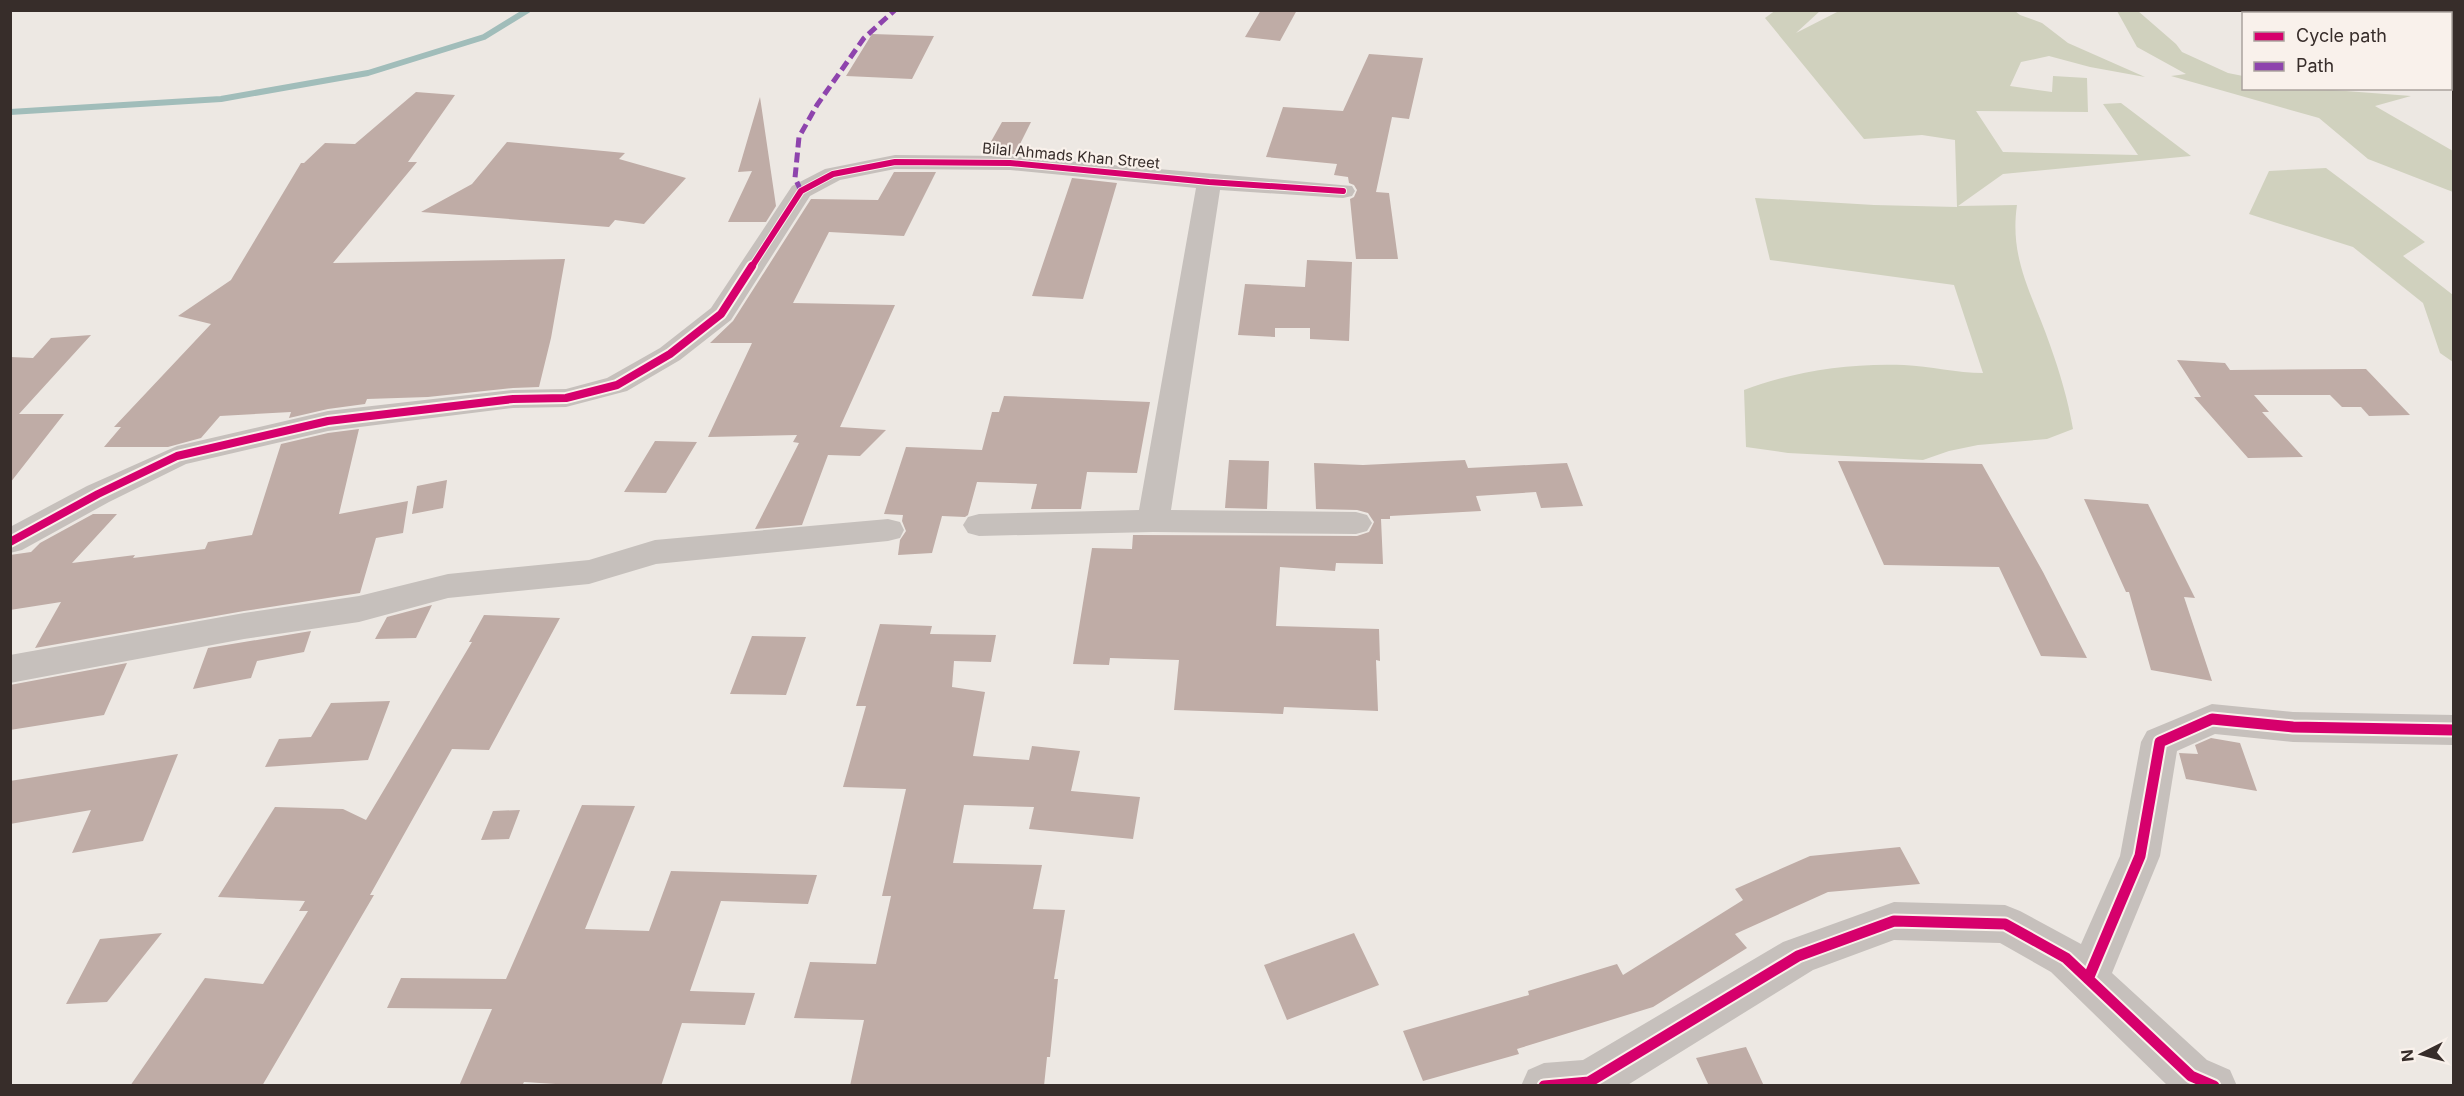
<svg xmlns="http://www.w3.org/2000/svg" width="2464" height="1096" viewBox="0 0 2464 1096" font-family="Inter,sans-serif">
<style>
.green{fill:#d0d1be}
.lines{fill:none;stroke-linecap:round;stroke-linejoin:round}
.stream{stroke:#a1bdba;stroke-width:6}
.building{fill:#bfaca6}
.street{fill:#c6c0bc;fill-rule:evenodd}
.quiet{stroke:#8e44ad;stroke-width:5;stroke-dasharray:10 5;stroke-linecap:butt}
.cycleway-far2-casing{stroke:#f9f1eb;stroke-width:8}
.cycleway-far1-casing{stroke:#f9f1eb;stroke-width:12}
.cycleway-casing{stroke:#f9f1eb;stroke-width:15}
.cycleway-far2{stroke:#d6006c;stroke-width:6}
.cycleway-far1{stroke:#d6006c;stroke-width:8}
.cycleway{stroke:#d6006c;stroke-width:11}
.labels{text-anchor:middle;stroke-width:4.5;stroke-linejoin:round;paint-order:stroke}
.far-street-label{font-size:15px;fill:#372d2a;stroke:#f9f1eb}
</style>
<rect width="100%" height="100%" fill="#ede8e3"/>
<!-- green -->
<path class="green" d="M 1776,10 L 1820,11 L 1796,33 L 1839,11 L 2015,11 L 2020,15 L 2042,23 L 2068,43 L 2145,77 L 2090,67 L 2049,56 L 2021,62 L 2010,86 L 2052,92 L 2053,76 L 2087,78 L 2088,112 L 1976,111 L 2003,152 L 2138,155 L 2103,104 L 2121,103 L 2191,156 L 2003,174 L 1958,206 L 2017,205 C 2009,260 2033,295 2050,345 C 2060,373 2068,400 2073,429 L 2047,439 L 1978,445 L 1949,451 L 1923,460 L 1788,453 L 1746,447 L 1744,390 C 1795,371 1849,363 1904,365 C 1930,366 1957,373 1983,373 L 1954,285 L 1770,260 L 1755,198 L 1874,205 L 1957,207 L 1955,140 L 1922,135 L 1864,139 L 1765,18 Z
M 2117,11 L 2138,11 L 2176,44 L 2182,52 L 2228,73 L 2243,76 L 2244,88 L 2320,89 L 2411,96 L 2375,106 L 2453,151 L 2453,192 L 2368,159 L 2319,118 L 2171,76 L 2186,74 L 2137,47 Z
M 2326,168 L 2425,242 L 2403,256 L 2453,295 L 2453,362 L 2440,353 L 2423,303 L 2353,247 L 2249,214 L 2269,171 Z"/>
<g class="lines">
<!-- stream -->
<path class="stream" d="M 10,112 L 221,99 L 368,73 L 484,37 L 528,10"/>
</g>
<!-- building -->
<path class="building" d="M 1261,10 L 1297,10 L 1280,41 L 1245,37 Z
M 872,34 L 934,36 L 912,79 L 846,76 Z
M 1369,54 L 1423,58 L 1409,119 L 1392,117 L 1376,192 L 1389,193 L 1398,259 L 1356,259 L 1350,199 L 1354,197 L 1357,190 L 1354,185 L 1349,183 L 1348,177 L 1334,175 L 1337,164 L 1266,157 L 1283,107 L 1343,111 Z
M 416,92 L 455,95 L 408,162 L 417,162 L 333,263 L 565,259 L 551,338 L 539,387 L 513,388 L 428,397 L 367,399 L 365,404 L 328,409 L 289,418 L 291,412 L 220,416 L 201,438 L 168,447 L 104,447 L 121,427 L 114,427 L 211,324 L 178,316 L 231,280 L 301,163 L 304,163 L 325,143 L 355,144 Z
M 760,97 L 776,206 L 766,222 L 728,222 L 752,171 L 738,172 Z
M 1002,122 L 1031,122 L 1015,154 L 984,154 Z
M 507,142 L 625,153 L 619,159 L 686,178 L 644,224 L 615,220 L 609,227 L 421,212 L 472,184 Z
M 894,172 L 936,172 L 904,236 L 829,232 L 793,303 L 895,305 L 840,427 L 886,430 L 860,456 L 828,455 L 802,525 L 755,529 L 799,443 L 793,442 L 797,435 L 708,437 L 752,343 L 710,343 L 733,321 L 811,199 L 878,200 Z
M 1072,178 L 1117,183 L 1083,299 L 1032,296 Z
M 1307,260 L 1352,262 L 1349,341 L 1310,339 L 1310,328 L 1275,328 L 1275,337 L 1238,335 L 1245,284 L 1305,287 Z
M 91,335 L 19,414 L 64,414 L 10,483 L 10,357 L 33,358 L 51,338 Z
M 2177,360 L 2225,363 L 2230,370 L 2366,369 L 2410,415 L 2369,416 L 2361,407 L 2342,407 L 2330,395 L 2254,395 L 2269,412 L 2262,412 L 2303,457 L 2248,458 L 2194,397 L 2201,397 Z
M 1004,396 L 1150,402 L 1137,473 L 1087,472 L 1081,509 L 1031,509 L 1037,484 L 977,482 L 968,515 L 965,517 L 942,516 L 932,553 L 898,555 L 900,540 L 906,531 L 902,521 L 903,515 L 884,514 L 906,447 L 982,450 L 992,412 L 999,412 Z
M 359,429 L 339,514 L 408,501 L 403,533 L 376,538 L 360,593 L 244,611 L 35,648 L 61,602 L 10,610 L 10,555 L 31,552 L 40,543 L 93,514 L 117,514 L 72,563 L 135,555 L 133,558 L 205,549 L 208,542 L 252,535 L 281,444 L 328,433 Z
M 655,441 L 697,442 L 666,493 L 624,492 Z
M 1229,460 L 1269,461 L 1267,509 L 1225,508 Z
M 1465,460 L 1468,468 L 1567,463 L 1583,506 L 1541,508 L 1536,492 L 1476,496 L 1481,511 L 1390,516 L 1390,519 L 1381,519 L 1383,564 L 1336,563 L 1335,571 L 1280,567 L 1276,626 L 1379,629 L 1380,661 L 1376,660 L 1378,711 L 1284,707 L 1283,714 L 1174,710 L 1179,660 L 1110,658 L 1109,665 L 1073,664 L 1092,548 L 1132,549 L 1133,535 L 1357,536 L 1369,532 L 1374,522 L 1368,513 L 1357,510 L 1316,509 L 1314,463 L 1363,465 Z
M 1838,461 L 1982,464 L 2043,572 L 2087,658 L 2041,656 L 1999,567 L 1884,565 Z
M 447,480 L 443,508 L 412,514 L 417,486 Z
M 2084,499 L 2148,504 L 2195,598 L 2184,597 L 2212,681 L 2151,670 L 2129,592 L 2126,592 Z
M 432,605 L 416,638 L 375,639 L 387,617 Z
M 484,615 L 560,618 L 489,750 L 452,749 L 370,895 L 374,895 L 262,1086 L 130,1086 L 205,978 L 263,984 L 308,911 L 299,911 L 305,901 L 218,897 L 275,807 L 343,809 L 366,820 L 472,642 L 469,642 Z
M 880,624 L 932,626 L 930,634 L 996,635 L 991,662 L 954,661 L 952,687 L 985,692 L 973,756 L 1029,760 L 1032,746 L 1080,751 L 1071,791 L 1140,797 L 1133,839 L 1029,829 L 1034,807 L 964,805 L 953,863 L 1042,865 L 1033,909 L 1065,910 L 1054,979 L 1058,979 L 1050,1057 L 1047,1057 L 1044,1086 L 850,1086 L 864,1020 L 794,1018 L 810,962 L 876,964 L 891,896 L 882,896 L 906,789 L 843,787 L 866,706 L 856,706 Z
M 311,631 L 304,652 L 257,661 L 251,678 L 193,689 L 208,648 Z
M 752,636 L 806,637 L 786,695 L 730,694 Z
M 127,663 L 104,715 L 10,730 L 10,685 Z
M 390,701 L 368,760 L 265,767 L 279,739 L 311,737 L 331,703 Z
M 2211,738 L 2240,743 L 2257,791 L 2186,779 L 2179,753 L 2198,754 L 2195,745 Z
M 178,754 L 143,841 L 72,853 L 91,810 L 10,824 L 10,781 Z
M 582,805 L 635,806 L 585,929 L 649,931 L 671,871 L 817,875 L 808,904 L 721,901 L 690,991 L 755,993 L 745,1025 L 682,1023 L 661,1086 L 587,1086 L 524,1082 L 522,1086 L 459,1086 L 492,1009 L 387,1008 L 401,978 L 506,979 Z
M 520,810 L 509,839 L 481,840 L 493,811 Z
M 1900,847 L 1920,884 L 1828,892 L 1735,934 L 1747,948 L 1653,1007 L 1517,1049 L 1519,1054 L 1423,1081 L 1403,1031 L 1529,995 L 1528,991 L 1617,964 L 1623,975 L 1743,900 L 1735,889 L 1810,856 Z
M 162,933 L 107,1002 L 66,1004 L 100,939 Z
M 1354,933 L 1379,985 L 1287,1020 L 1264,965 Z
M 1746,1047 L 1764,1086 L 1709,1086 L 1696,1058 Z"/>
<g class="lines">
<!-- street -->
<path class="street" d="M 895,155 L 1010,156 L 1352,186 L 1355,191 L 1352,196 L 1343,198 L 1220,190 L 1171,510 L 1356,512 L 1367,515 L 1372,523 L 1367,531 L 1356,534 L 1153,532 L 979,536 L 968,533 L 963,525 L 968,517 L 979,514 L 1139,510 L 1196,188 L 1010,170 L 895,169 L 840,180 L 810,196 L 731,320 L 680,360 L 627,391 L 566,407 L 513,408 L 328,431 L 186,464 L 109,502 L 22,550 L 10,553 L 10,527 L 87,486 L 177,446 L 328,411 L 513,390 L 566,389 L 607,378 L 660,348 L 711,308 L 792,186 L 825,169 Z
M 888,519 L 900,522 L 904,530 L 900,538 L 888,541 L 656,564 L 589,584 L 448,598 L 359,622 L 244,639 L 10,683 L 10,655 L 244,613 L 359,596 L 448,574 L 589,560 L 655,540 Z
M 2212,704 L 2293,712 L 2454,715 L 2454,745 L 2293,742 L 2215,734 L 2177,751 L 2160,856 L 2112,973 L 2207,1060 L 2230,1070 L 2237,1086 L 2168,1086 L 2051,972 L 2000,943 L 1894,940 L 1813,970 L 1626,1086 L 1521,1086 L 1528,1070 L 1544,1063 L 1583,1060 L 1783,942 L 1894,902 L 2005,905 L 2020,911 L 2081,944 L 2120,856 L 2141,742 L 2147,731 Z"/>
<!-- quiet -->
<path class="quiet" d="M 801,191 L 795,178 L 799,137 L 817,105 L 864,38 L 895,10"/>
<defs>
<path id="cycleway-far2" d="M 751,268 L 801,191 L 833,174 L 895,162 L 1010,163 L 1209,182 L 1343,191"/>
<path id="cycleway-far1" d="M 10,542 L 98,494 L 177,456 L 328,421 L 513,399 L 566,398 L 617,385 L 670,354 L 721,314 L 752,266"/>
<path id="cycleway" d="M 2088,979 L 2140,856 L 2160,742 L 2212,719 L 2293,727 L 2454,730
M 1544,1086 L 1589,1082 L 1798,956 L 1894,921 L 2005,924 L 2066,958 L 2191,1076 L 2214,1086"/>
</defs>
<!-- cycleway-far2 casing -->
<use href="#cycleway-far2" class="cycleway-far2-casing"/>
<!-- cycleway-far1 casing -->
<use href="#cycleway-far1" class="cycleway-far1-casing"/>
<!-- cycleway casing -->
<use href="#cycleway" class="cycleway-casing"/>
<!-- cycleway-far2 -->
<use href="#cycleway-far2" class="cycleway-far2"/>
<!-- cycleway-far1 -->
<use href="#cycleway-far1" class="cycleway-far1"/>
<!-- cycleway -->
<use href="#cycleway" class="cycleway"/>
</g>
<g class="labels">
<!-- far-street labels -->
<g class="far-street-label">
<text transform="translate(1071 156) rotate(5)" y="5">Bilal Ahmads Khan Street</text>
</g>
</g>
<!-- border -->
<rect width="2464" height="1096" fill="none" stroke="#372d2a" stroke-width="24"/>
<!-- legend -->
<rect x="2242" y="12" width="210" height="78" fill="#f9f1eb" stroke="#aba39e" stroke-width="1.5"/>
<rect x="2254" y="32" width="30" height="9" fill="#d6006c" stroke="#aba39e" stroke-width="1.5"/>
<text x="2296" y="42" font-size="18" fill="#372d2a">Cycle path</text>
<rect x="2254" y="62" width="30" height="9" fill="#8e44ad" stroke="#aba39e" stroke-width="1.5"/>
<text x="2296" y="72" font-size="18" fill="#372d2a">Path</text>
<!-- north arrow -->
<g transform="translate(2422 1054) rotate(264)" stroke="#f9f1eb" stroke-width="4.5" paint-order="stroke">
<path d="M0-4.5L10 22L0 15L-10 22Z" fill="#372d2a"/>
<text y="-9" font-size="16" font-weight="bold" text-anchor="middle" fill="#372d2a">N</text>
</g>
</svg>
